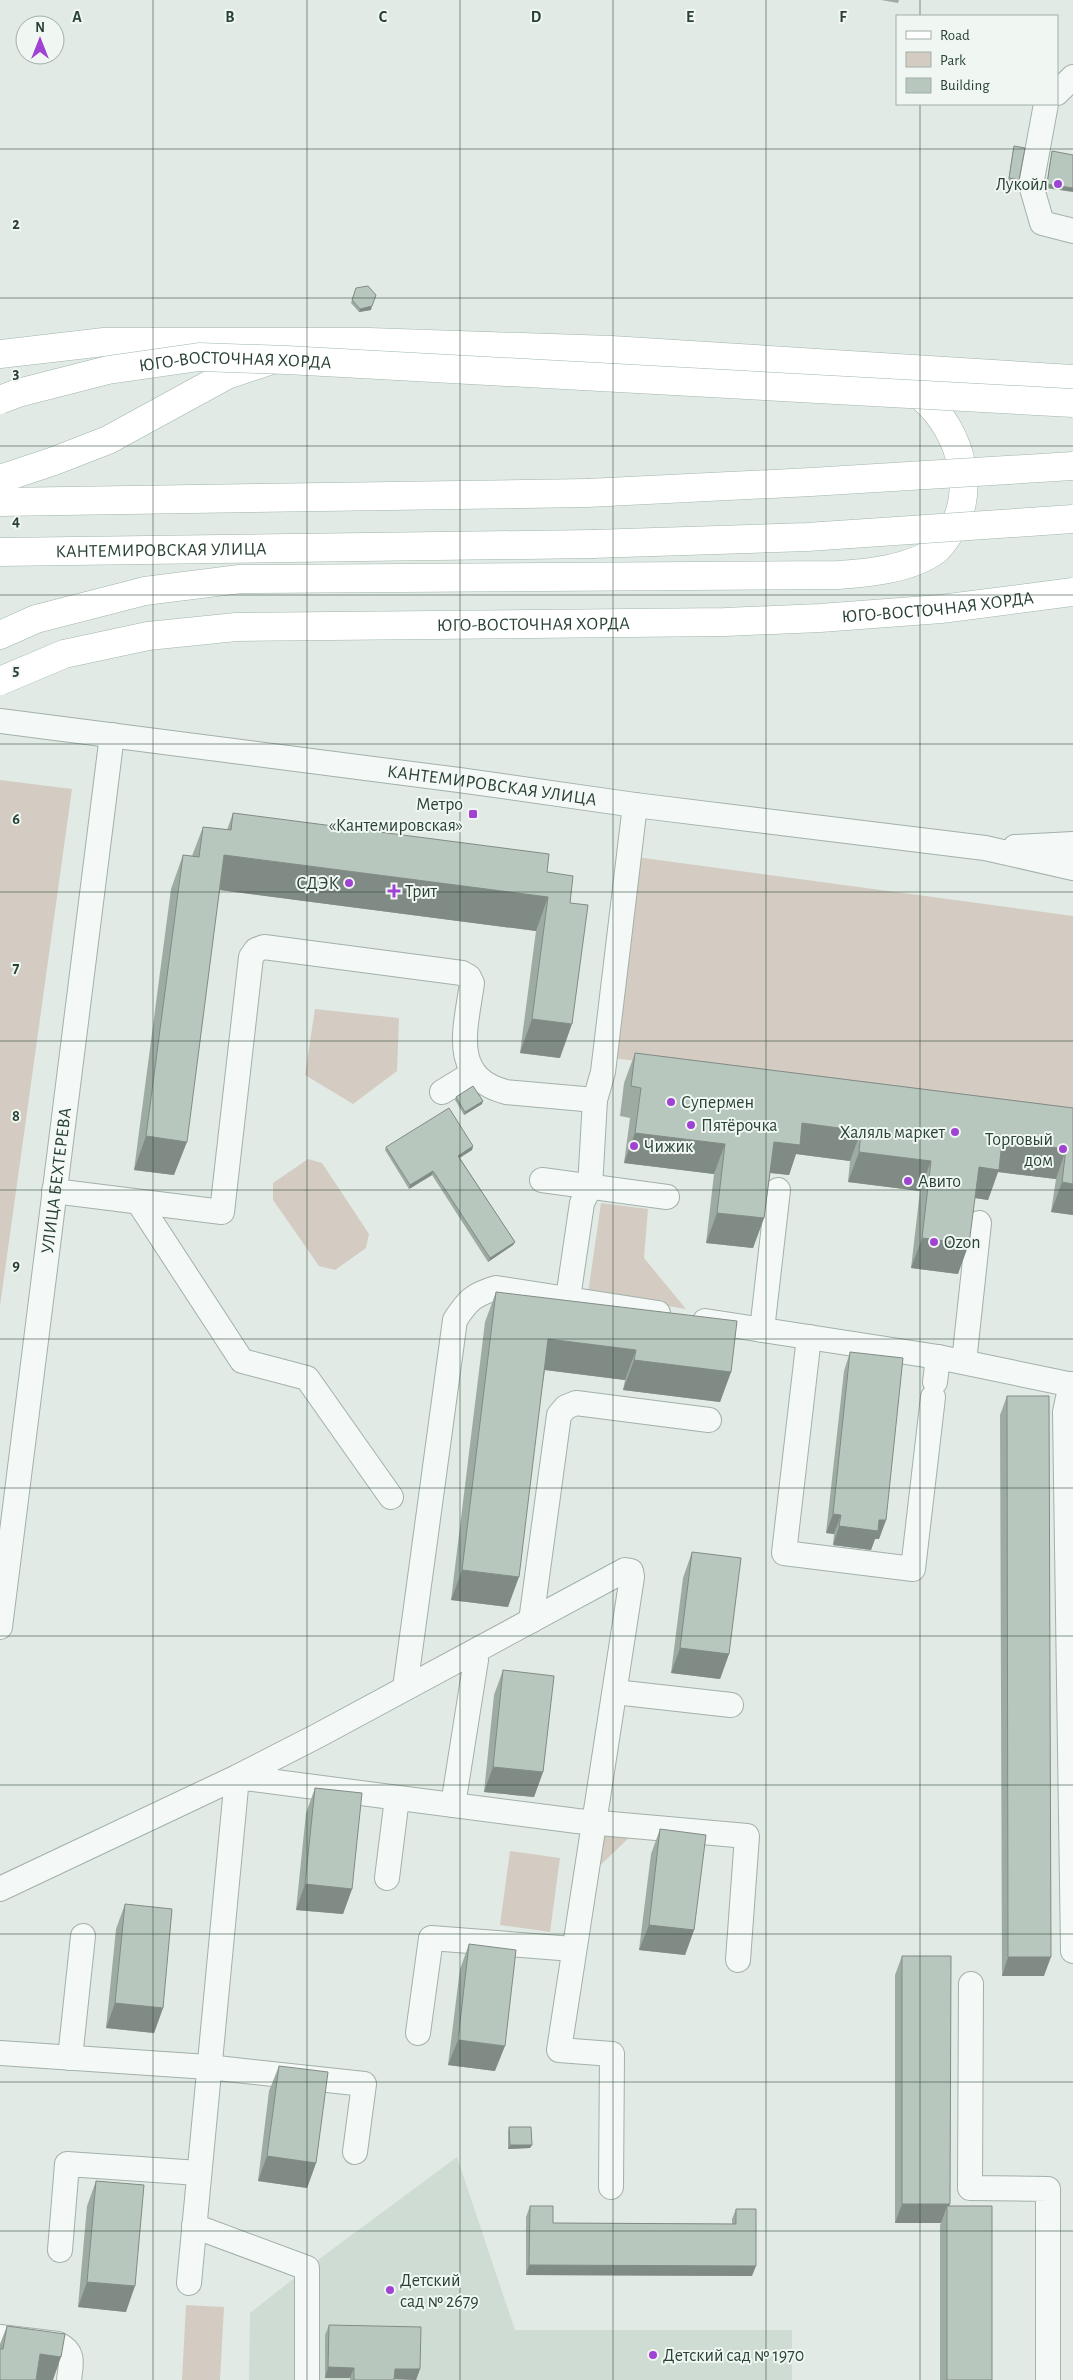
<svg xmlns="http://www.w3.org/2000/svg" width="1073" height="2380" viewBox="0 0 1073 2380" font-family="'Alegreya Sans',sans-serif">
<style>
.built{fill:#cfdcd4}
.green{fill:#d4ccc2}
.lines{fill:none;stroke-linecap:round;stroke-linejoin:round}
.minor-casing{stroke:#a2b1a9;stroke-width:26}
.major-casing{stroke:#a0b6a9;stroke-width:29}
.minor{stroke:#f4f8f6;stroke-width:24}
.major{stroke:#fff;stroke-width:28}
.major-bridge-casing{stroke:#a0b6a9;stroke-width:29;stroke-linecap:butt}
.major-bridge{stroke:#fff;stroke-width:28}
.wall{fill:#9eaba3}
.shaded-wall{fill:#818b85}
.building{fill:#b8c7be;stroke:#818b85}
.grid{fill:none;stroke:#294234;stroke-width:1;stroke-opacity:0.55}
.poi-dot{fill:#a143d2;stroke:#f0f7f3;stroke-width:2}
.labels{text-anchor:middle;stroke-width:4;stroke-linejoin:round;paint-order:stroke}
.poi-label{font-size:18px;fill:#294234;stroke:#f0f7f3;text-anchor:start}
.street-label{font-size:18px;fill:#294234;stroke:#f0f7f3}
.grid-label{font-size:16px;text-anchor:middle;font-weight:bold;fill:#294234;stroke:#f0f7f3;stroke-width:4;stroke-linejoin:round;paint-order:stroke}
</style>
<rect width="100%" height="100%" fill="#e1eae5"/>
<!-- built -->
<path class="built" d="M 457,2157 L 515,2330 L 792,2330 L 792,2380 L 249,2380 L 250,2313 L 307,2268 Z"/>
<!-- green -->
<path class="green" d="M 0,780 L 72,789 L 0,1306 Z
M 636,857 L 1073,916 L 1073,1117 L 613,1058 Z
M 315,1009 L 399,1018 L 397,1071 L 353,1104 L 305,1075 Z
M 308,1159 L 322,1163 L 369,1234 L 366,1248 L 335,1270 L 319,1266 L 273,1200 L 273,1183 Z
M 601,1203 L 648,1209 L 644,1258 L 686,1309 L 588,1293 Z
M 598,1829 L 635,1832 L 590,1875 Z
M 510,1851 L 560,1858 L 550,1932 L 500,1925 Z
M 186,2305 L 224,2307 L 220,2380 L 182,2380 Z"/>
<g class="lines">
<defs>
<g id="minor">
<path d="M 1057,93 L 1073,77"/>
<path d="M 1046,104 L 1031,185 L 1042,223 L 1073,231"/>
<path id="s1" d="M 0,721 L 459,780 L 635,805 L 985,848 L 1073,868"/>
<path d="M 1015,847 L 1073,844"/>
<path d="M 442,1092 L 473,1073"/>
<path d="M 542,1180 L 667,1197"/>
<path d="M 54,1191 L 222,1212 L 251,957 L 256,950 L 264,947 L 462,973 L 469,977 L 472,983 C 466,1028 449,1077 506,1092 L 595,1100"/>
<path d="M 139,1203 L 242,1361 L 307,1378 L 391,1497"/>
<path d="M 568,1298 L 582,1203 L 590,1187 L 595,1100 L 603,1072 L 635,805"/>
<path d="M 705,1321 L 938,1357 L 1073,1385"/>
<path d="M 762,1330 L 778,1190"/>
<path d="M 809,1337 L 784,1553 L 913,1569 L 933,1397"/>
<path d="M 964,1362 L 979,1223"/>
<path d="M 935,1382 L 938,1357"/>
<path d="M 1071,1384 L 1065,1412 L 1073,1951"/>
<path d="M 531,1621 L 559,1415 L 566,1407 L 576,1403 L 709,1420"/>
<path id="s2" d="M 0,1627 L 112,735"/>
<path d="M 405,1688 L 455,1320 C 468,1300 473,1295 496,1288 L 658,1313"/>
<path d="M 615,1692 L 731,1705"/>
<path d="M 453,1805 L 476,1660 L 471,1654"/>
<path d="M 387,1878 L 397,1798"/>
<path d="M 0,1889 L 237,1777 L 319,1735 L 625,1570 L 631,1571 L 632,1577 L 559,2050 L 612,2054 L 611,2187"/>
<path d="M 971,1984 L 970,2188 L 1048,2189 L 1048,2380"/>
<path d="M 418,2033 L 431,1938 L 573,1949"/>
<path d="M 0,2053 L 208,2067 L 364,2084 L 355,2152"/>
<path d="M 70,2058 L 83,1936"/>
<path d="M 194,2226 L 307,2268 L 307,2380"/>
<path d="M 60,2250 L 67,2164 L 199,2173"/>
<path d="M 189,2283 L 237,1777 L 577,1821 L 747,1836 L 738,1960"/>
<path d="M 0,2337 L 58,2344 C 75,2352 71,2364 69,2380"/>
</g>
<g id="major">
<path d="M 0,354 L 104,342 L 369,342 L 611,350 L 1073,379"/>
<path d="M 0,479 L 54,461 L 108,440 L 227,375 L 272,360"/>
<path d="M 0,502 L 587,493"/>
<path id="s3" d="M 0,552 L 592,544"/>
<path d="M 0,635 L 36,619 L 145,591 L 240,579 L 838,575 C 868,573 911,569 936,550 C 940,547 943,542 946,538 C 979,496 962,432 923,398 C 901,378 871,372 843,365"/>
</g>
</defs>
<!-- minor casing -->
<use href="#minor" class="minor-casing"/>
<!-- major casing -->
<use href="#major" class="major-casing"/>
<!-- minor -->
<use href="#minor" class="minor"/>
<!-- major -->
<use href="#major" class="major"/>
<defs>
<g id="major-bridge">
<path id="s4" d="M 0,400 L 18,393 L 108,370 L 199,357 L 287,360 L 1073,403"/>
<path d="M 587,493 L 811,482 L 1073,466"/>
<path d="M 592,544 L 807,537 L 1073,519"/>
<path id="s5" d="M 0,681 L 64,654 L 148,636 L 236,627 L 725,622 L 820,618 L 941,609 L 1073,592"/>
</g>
</defs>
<!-- major-bridge casing -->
<use href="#major-bridge" class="major-bridge-casing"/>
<!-- major-bridge -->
<use href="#major-bridge" class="major-bridge"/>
</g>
<!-- wall -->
<path class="wall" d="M 881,0 L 899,0 L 898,3 Z
M 1014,146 L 1019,180 L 1017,183 L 1008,182 L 1013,150 Z
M 1052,151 L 1073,155 L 1046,188 L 1051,155 Z
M 356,288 L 371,310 L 359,312 L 351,303 Z
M 233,813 L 547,872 L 570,903 L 560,1058 L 520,1053 L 536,931 L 220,890 L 174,1175 L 134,1170 L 171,889 L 183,855 L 192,856 L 203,827 L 227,830 Z
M 635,1053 L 1073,1108 L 1073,1215 L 1051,1212 L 1056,1179 L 998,1172 L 988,1200 L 975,1198 L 958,1274 L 911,1268 L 920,1191 L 848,1182 L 850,1161 L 796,1154 L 789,1175 L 770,1173 L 764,1218 L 753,1248 L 706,1243 L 714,1174 L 624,1163 L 630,1118 L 620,1116 L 624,1083 Z
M 456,1097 L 482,1104 L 464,1115 L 455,1100 Z
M 473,1146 L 472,1150 L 460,1158 L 515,1242 L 513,1245 L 488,1262 L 432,1175 L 409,1189 L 385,1150 L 386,1147 Z
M 496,1292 L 731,1372 L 720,1402 L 623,1390 L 625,1380 L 545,1370 L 508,1607 L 451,1600 L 485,1322 Z
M 850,1352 L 886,1520 L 879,1539 L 875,1539 L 871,1550 L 833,1545 L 834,1534 L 826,1533 L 844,1371 Z
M 1007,1396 L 1044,1976 L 1002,1976 L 1000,1415 Z
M 692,1552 L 729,1654 L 720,1679 L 671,1673 L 683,1578 Z
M 503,1670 L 543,1772 L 534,1797 L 484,1792 L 494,1695 Z
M 315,1788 L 352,1889 L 343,1914 L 296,1910 L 306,1813 Z
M 660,1829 L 694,1930 L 685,1955 L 639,1950 L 651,1854 Z
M 125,1904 L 163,2008 L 154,2033 L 106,2028 L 116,1929 Z
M 469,1944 L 495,2071 L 448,2065 L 460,1969 Z
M 902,1956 L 949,2206 L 992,2380 L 940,2380 L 940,2225 L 941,2223 L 895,2223 L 895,1975 Z
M 279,2066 L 316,2163 L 307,2188 L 258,2181 L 269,2091 Z
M 509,2127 L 532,2145 L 530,2148 L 508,2149 L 508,2131 Z
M 96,2181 L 126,2312 L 78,2307 L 87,2206 Z
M 530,2206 L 553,2223 L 732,2224 L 732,2219 L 736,2209 L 752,2276 L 526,2275 L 526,2217 Z
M 329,2325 L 420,2369 L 416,2380 L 394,2379 L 394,2380 L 350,2380 L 350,2378 L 325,2378 L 325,2335 Z
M 7,2326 L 0,2380 L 0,2344 Z"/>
<!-- shaded-wall -->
<path class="shaded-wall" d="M 1047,184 L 1073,188 L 1073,192 L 1046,188 Z
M 372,306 L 371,310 L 359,312 L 360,309 Z
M 224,855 L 548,897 L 536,931 L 212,889 Z
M 532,1019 L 572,1024 L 560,1058 L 520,1053 Z
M 483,1101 L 482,1104 L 464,1115 L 465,1112 Z
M 802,1123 L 861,1131 L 850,1161 L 796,1154 L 789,1175 L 763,1172 L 774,1142 Z
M 635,1133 L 725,1144 L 714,1174 L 624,1163 Z
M 146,1136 L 187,1142 L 174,1175 L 134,1170 Z
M 1002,1141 L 1066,1149 L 1056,1179 L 998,1172 L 988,1200 L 968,1197 L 979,1167 Z
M 473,1146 L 472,1150 L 457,1159 L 458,1156 Z
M 859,1152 L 931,1161 L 920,1191 L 848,1182 Z
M 433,1171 L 432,1175 L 409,1189 L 410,1185 Z
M 1062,1182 L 1073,1184 L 1073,1215 L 1051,1212 Z
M 717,1213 L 764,1218 L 753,1248 L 706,1243 Z
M 922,1238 L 969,1244 L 958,1274 L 911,1268 Z
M 515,1242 L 513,1245 L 488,1262 L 490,1258 Z
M 548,1339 L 636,1350 L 625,1380 L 537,1369 Z
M 634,1360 L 731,1372 L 720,1402 L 623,1390 Z
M 833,1514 L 841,1515 L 834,1534 L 826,1533 Z
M 879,1520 L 886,1520 L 879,1539 L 875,1539 L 871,1550 L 833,1545 L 839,1526 Z
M 462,1570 L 519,1577 L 508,1607 L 451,1600 Z
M 680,1648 L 729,1654 L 720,1679 L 671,1673 Z
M 493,1767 L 543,1772 L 534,1797 L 484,1792 Z
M 305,1884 L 352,1889 L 343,1914 L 296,1910 Z
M 649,1925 L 694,1930 L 685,1955 L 639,1950 Z
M 1008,1957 L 1051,1957 L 1044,1976 L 1002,1976 Z
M 115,2003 L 163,2008 L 154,2033 L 106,2028 Z
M 458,2040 L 505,2046 L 495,2071 L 448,2065 Z
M 510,2145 L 532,2145 L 530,2148 L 508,2149 Z
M 267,2156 L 316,2163 L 307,2188 L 258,2181 Z
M 902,2204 L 950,2204 L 947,2213 L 947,2206 L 941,2223 L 895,2223 Z
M 529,2265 L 756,2266 L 752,2276 L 526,2275 Z
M 87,2282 L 135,2286 L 126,2312 L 78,2307 Z
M 40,2354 L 61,2357 L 53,2380 L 36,2380 Z
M 328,2367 L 354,2368 L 350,2378 L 325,2378 Z
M 395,2369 L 420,2369 L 416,2380 L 391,2379 Z"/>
<!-- building -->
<path class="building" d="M 1014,146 L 1025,148 L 1019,180 L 1009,178 Z
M 1052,151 L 1073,155 L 1073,188 L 1047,184 Z
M 368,286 L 376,295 L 372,306 L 360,309 L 352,300 L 356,288 Z
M 233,813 L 549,854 L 547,872 L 573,876 L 570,903 L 588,905 L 572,1024 L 532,1019 L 548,897 L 224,855 L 187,1142 L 146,1136 L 183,855 L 199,857 L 203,827 L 231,830 Z
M 635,1053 L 1073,1108 L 1073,1184 L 1062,1182 L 1066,1149 L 1002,1141 L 999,1170 L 979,1167 L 969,1244 L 922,1238 L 931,1161 L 859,1152 L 861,1131 L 802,1123 L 800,1145 L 774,1142 L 764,1218 L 717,1213 L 725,1144 L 635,1133 L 641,1088 L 631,1086 Z
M 473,1086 L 483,1101 L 465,1112 L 456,1097 Z
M 449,1108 L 473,1146 L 458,1156 L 515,1242 L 490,1258 L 433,1171 L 410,1185 L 386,1147 Z
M 496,1292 L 737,1321 L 731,1372 L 634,1360 L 636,1350 L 548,1339 L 519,1577 L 462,1570 Z
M 850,1352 L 903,1358 L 886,1520 L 879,1520 L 878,1531 L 839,1526 L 841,1515 L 833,1514 Z
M 1007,1396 L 1049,1396 L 1051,1957 L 1008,1957 Z
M 692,1552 L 741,1558 L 729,1654 L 680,1648 Z
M 503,1670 L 554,1676 L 543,1772 L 493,1767 Z
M 315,1788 L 362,1793 L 352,1889 L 305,1884 Z
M 660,1829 L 706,1835 L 694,1930 L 649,1925 Z
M 125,1904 L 172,1909 L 163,2008 L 115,2003 Z
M 469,1944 L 516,1950 L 505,2046 L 458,2040 Z
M 902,1956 L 951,1956 L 950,2204 L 902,2204 Z
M 279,2066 L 328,2072 L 316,2163 L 267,2156 Z
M 509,2127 L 531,2127 L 532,2145 L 510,2145 Z
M 96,2181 L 144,2185 L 135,2286 L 87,2282 Z
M 530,2206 L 553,2206 L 553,2223 L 736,2224 L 736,2209 L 756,2209 L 756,2266 L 529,2265 Z
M 947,2206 L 992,2206 L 992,2380 L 947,2380 Z
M 329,2325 L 421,2327 L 420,2369 L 395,2369 L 394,2380 L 354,2380 L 354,2368 L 328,2367 Z
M 7,2326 L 65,2334 L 61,2357 L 40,2354 L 36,2380 L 0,2380 L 0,2349 L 3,2349 Z"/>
<!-- grid -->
<path class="grid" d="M 153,0 L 153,2380M 307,0 L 307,2380M 460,0 L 460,2380M 613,0 L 613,2380M 766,0 L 766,2380M 920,0 L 920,16M 920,104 L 920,2380M 0,149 L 1073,149M 0,298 L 1073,298M 0,446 L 1073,446M 0,595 L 1073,595M 0,744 L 1073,744M 0,892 L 1073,892M 0,1041 L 1073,1041M 0,1190 L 1073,1190M 0,1339 L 1073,1339M 0,1488 L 1073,1488M 0,1636 L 1073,1636M 0,1785 L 1073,1785M 0,1934 L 1073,1934M 0,2082 L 1073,2082M 0,2231 L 1073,2231"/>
<!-- markers -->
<g class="poi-dot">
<circle cx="1058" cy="184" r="5"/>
<rect x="468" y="809" width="10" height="10" rx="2.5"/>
<circle cx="349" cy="883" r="5"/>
<path d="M391.5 883.5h5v5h5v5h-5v5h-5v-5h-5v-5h5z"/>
<circle cx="671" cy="1102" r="5"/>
<circle cx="691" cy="1125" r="5"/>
<circle cx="955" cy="1132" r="5"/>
<circle cx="634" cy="1146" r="5"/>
<circle cx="1063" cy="1149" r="5"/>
<circle cx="908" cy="1181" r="5"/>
<circle cx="934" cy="1242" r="5"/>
<circle cx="390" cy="2290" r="5"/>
<circle cx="653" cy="2355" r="5"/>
</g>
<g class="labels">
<!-- poi labels -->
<g class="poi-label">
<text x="1048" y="190" text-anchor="end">Лукойл</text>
<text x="463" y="810" text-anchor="end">Метро<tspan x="463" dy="21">«Кантемировская»</tspan></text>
<text x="339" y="889" text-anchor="end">СДЭК</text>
<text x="405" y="897">Трит</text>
<text x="681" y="1108">Супермен</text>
<text x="701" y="1131">Пятёрочка</text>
<text x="945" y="1138" text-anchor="end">Халяль маркет</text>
<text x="1053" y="1145" text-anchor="end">Торговый<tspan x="1053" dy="21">дом</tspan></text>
<text x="644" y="1152">Чижик</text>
<text x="918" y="1187">Авито</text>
<text x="944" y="1248">Ozon</text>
<text x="400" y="2286">Детский<tspan x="400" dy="21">сад № 2679</tspan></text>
<text x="663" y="2361">Детский сад № 1970</text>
</g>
<!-- street labels -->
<g class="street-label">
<text dy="6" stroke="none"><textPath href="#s4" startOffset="240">ЮГО-ВОСТОЧНАЯ ХОРДА</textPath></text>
<text dy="6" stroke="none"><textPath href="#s3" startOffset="161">КАНТЕМИРОВСКАЯ УЛИЦА</textPath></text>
<text dy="6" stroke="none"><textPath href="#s5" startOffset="946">ЮГО-ВОСТОЧНАЯ ХОРДА</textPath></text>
<text dy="6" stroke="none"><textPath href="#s5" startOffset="541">ЮГО-ВОСТОЧНАЯ ХОРДА</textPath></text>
<text dy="6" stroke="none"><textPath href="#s1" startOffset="496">КАНТЕМИРОВСКАЯ УЛИЦА</textPath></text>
<text dy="6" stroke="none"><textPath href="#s2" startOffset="450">УЛИЦА БЕХТЕРЕВА</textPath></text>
</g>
</g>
<g class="grid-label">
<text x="77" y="22">A</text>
<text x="230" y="22">B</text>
<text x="383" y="22">C</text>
<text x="536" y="22">D</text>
<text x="690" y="22">E</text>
<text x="843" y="22">F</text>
<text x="16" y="229">2</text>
<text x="16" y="378">3</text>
<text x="16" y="526">4</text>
<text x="16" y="675">5</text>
<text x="16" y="824">6</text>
<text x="16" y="973">7</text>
<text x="16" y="1121">8</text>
<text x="16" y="1270">9</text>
</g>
<!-- legend -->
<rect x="896" y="15" width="162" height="90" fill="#f0f7f3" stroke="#a0afa7"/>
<rect x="906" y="31" width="25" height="8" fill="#ffffff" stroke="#a0afa7"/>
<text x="940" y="40" font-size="15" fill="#294234">Road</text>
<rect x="906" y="52" width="25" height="15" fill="#d4ccc2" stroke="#a0afa7"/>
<text x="940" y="65" font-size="15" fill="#294234">Park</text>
<rect x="906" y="78" width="25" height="15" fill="#b8c7be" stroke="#a0afa7"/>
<text x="940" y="90" font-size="15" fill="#294234">Building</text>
<!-- north arrow -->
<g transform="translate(40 40)"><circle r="24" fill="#f0f7f3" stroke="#a0afa7"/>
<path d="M0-4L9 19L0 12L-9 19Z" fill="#a143d2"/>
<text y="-8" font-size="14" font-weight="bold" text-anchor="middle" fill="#294234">N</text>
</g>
</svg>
